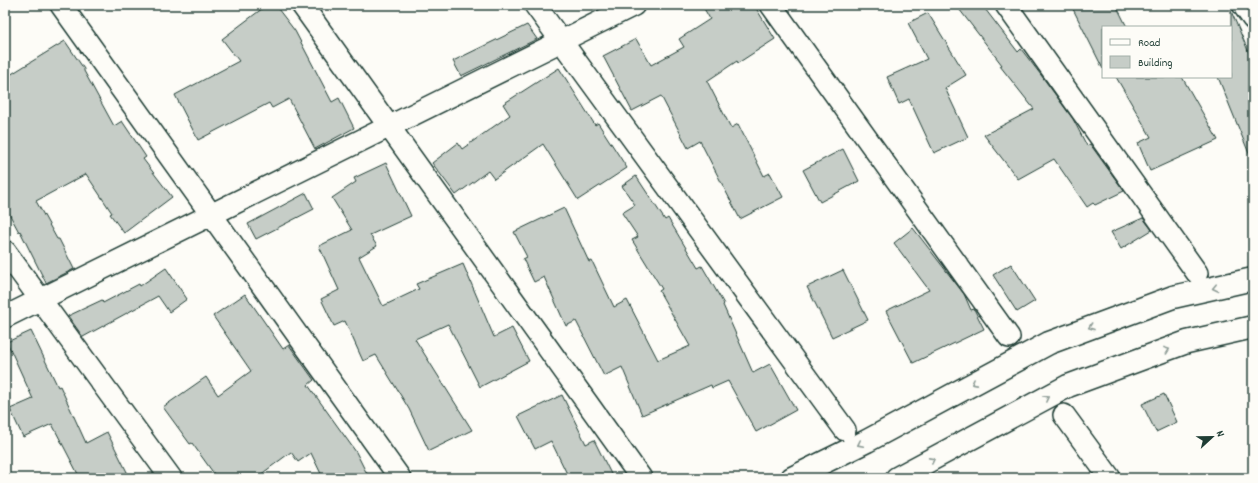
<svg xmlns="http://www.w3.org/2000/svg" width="1258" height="483" viewBox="0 0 1258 483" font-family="Dekko,sans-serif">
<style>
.building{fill:#c6cdc7;stroke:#1f3d34}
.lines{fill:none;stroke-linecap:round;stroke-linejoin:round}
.minor-casing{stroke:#1f3d34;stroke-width:24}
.secondary-casing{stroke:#1f3d34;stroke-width:25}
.minor{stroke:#fdfcf7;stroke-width:21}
.secondary{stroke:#fdfcf7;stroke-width:22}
.oneway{stroke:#8e9c96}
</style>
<rect width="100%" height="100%" fill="#fdfcf7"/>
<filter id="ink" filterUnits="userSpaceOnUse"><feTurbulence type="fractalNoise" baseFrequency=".025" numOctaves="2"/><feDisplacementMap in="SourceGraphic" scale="8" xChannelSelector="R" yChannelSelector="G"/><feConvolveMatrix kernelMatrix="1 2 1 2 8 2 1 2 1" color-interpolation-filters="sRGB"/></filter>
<g filter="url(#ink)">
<!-- building -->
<path class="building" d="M 267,5 L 275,5 L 295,31 L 332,102 L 339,98 L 354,128 L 315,149 L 289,99 L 272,108 L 269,103 L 198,140 L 175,95 L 239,61 L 222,39 Z
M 702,5 L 754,5 L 775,39 L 738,63 L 737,61 L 707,81 L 731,128 L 738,124 L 764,176 L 770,173 L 783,197 L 740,219 L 700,141 L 688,148 L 661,96 L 632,111 L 603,56 L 636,39 L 651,65 L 684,47 L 679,39 L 710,19 Z
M 956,5 L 982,5 L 1018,52 L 1021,49 L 1041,75 L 1073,119 L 1087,146 L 1090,144 L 1124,191 L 1095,205 L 1093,203 L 1087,207 L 1054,159 L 1018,179 L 984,135 L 1034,109 L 1000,66 L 1002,65 Z
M 1071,5 L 1116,5 L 1127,27 L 1103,27 L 1103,69 Z
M 1231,11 L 1253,62 L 1252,161 L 1218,77 L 1231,77 Z
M 928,13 L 966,75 L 945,88 L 968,137 L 934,153 L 909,99 L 899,104 L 887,77 L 927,59 L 908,23 Z
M 527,25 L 537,39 L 461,76 L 453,61 Z
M 65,41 L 84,69 L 84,71 L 114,126 L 122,121 L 146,157 L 143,159 L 172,197 L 124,233 L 110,214 L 112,213 L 86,174 L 36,201 L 57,239 L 59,239 L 74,269 L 46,283 L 20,231 L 19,232 L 5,206 L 5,78 Z
M 559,68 L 595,125 L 598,123 L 627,168 L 578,200 L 543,144 L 494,179 L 488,171 L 456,195 L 432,163 L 458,143 L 462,149 L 510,115 L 503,104 Z
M 1116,77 L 1182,77 L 1218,140 L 1150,171 L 1138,143 L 1151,137 Z
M 843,149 L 859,181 L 820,202 L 803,170 Z
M 386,163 L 411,216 L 370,235 L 377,246 L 359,257 L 383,306 L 419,289 L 416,284 L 463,264 L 494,337 L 512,328 L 529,361 L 480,387 L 448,324 L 415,339 L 472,430 L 429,451 L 409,409 L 376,355 L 363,361 L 345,321 L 334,326 L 321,299 L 339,290 L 319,246 L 352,230 L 332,198 L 356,182 L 354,178 Z
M 636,176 L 665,220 L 668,218 L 698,268 L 702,266 L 724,304 L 723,305 L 753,373 L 770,364 L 796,410 L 756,432 L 728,381 L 712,388 L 711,385 L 642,415 L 622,367 L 604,376 L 576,321 L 566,326 L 544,277 L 534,282 L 523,259 L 527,257 L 514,232 L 564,208 L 589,262 L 592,261 L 614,307 L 627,300 L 658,360 L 690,346 L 659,291 L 662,289 L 632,240 L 638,237 L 622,213 L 635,205 L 622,186 Z
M 306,193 L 314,209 L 256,239 L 248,224 Z
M 1143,218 L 1152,230 L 1121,249 L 1111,232 Z
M 913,228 L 964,294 L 971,310 L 974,309 L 984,329 L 913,363 L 886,311 L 929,290 L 894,243 Z
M 1011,264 L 1035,301 L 1017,312 L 993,275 Z
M 166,268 L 187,299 L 169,312 L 158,296 L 83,337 L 68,316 L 102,300 L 103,303 L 139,284 L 140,286 Z
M 843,270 L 868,320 L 832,337 L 807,287 Z
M 245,294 L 283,349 L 289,345 L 314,380 L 308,385 L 356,452 L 369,478 L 323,478 L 311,453 L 298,462 L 291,452 L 256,478 L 217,478 L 192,443 L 190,444 L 163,407 L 206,377 L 218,395 L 251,371 L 213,316 Z
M 31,331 L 58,387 L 60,386 L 86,443 L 107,432 L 130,478 L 80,478 L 52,424 L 23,437 L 10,409 L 33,399 L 7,342 Z
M 1164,394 L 1177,422 L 1156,432 L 1142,404 Z
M 562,395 L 586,444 L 594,440 L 613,478 L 569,478 L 551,441 L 535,449 L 518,416 Z"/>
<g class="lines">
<defs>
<path id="minor" d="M 61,5 L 400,478
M 302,5 L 641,478
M 535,5 L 845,430
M 771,5 L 1009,337
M 1006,5 L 1197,273
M 1243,5 L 1253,19
M 5,251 L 171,478
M 5,317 L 634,5
M 1064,415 L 1110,478"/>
<path id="secondary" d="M 792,478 L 867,441 L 1049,343 L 1173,297 L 1253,279
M 897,478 L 1068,386 L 1187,342 L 1253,327"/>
</defs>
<!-- minor casing -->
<use href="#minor" class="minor-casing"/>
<!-- secondary casing -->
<use href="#secondary" class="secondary-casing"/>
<!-- minor -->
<use href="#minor" class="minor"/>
<!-- secondary -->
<use href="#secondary" class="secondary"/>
</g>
<!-- one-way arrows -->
<defs><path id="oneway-chevron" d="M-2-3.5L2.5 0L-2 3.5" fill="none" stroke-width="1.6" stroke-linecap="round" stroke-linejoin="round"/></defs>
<g class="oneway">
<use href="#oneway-chevron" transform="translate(1215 288) rotate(167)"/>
<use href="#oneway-chevron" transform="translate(1091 327) rotate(160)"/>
<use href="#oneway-chevron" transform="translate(1167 350) rotate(-20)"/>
<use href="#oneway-chevron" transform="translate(974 383) rotate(152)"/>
<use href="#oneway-chevron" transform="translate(1046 398) rotate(-28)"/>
<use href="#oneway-chevron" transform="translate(860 444) rotate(154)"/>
<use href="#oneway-chevron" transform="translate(932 460) rotate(-28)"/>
</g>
</g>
<!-- margin -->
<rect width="1258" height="483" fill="none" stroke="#fdfcf7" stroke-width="20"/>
<rect x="10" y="10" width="1238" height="463" fill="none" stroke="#1f3d34" stroke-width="1.5" filter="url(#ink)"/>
<!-- legend -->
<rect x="1102" y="26" width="130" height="52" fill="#fdfcf7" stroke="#a4b0a9"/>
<rect x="1110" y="39" width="20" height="6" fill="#fdfcf7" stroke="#a4b0a9"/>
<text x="1138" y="46" font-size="12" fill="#1f3d34">Road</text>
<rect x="1110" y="56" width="20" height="12" fill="#c6cdc7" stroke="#a4b0a9"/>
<text x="1138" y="66" font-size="12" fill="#1f3d34">Building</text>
<!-- north arrow -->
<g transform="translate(1212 437) rotate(68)" stroke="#fdfcf7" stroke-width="3" paint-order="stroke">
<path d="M0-3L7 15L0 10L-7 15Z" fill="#1f3d34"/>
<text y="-6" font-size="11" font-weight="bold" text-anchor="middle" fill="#1f3d34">N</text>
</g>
</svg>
